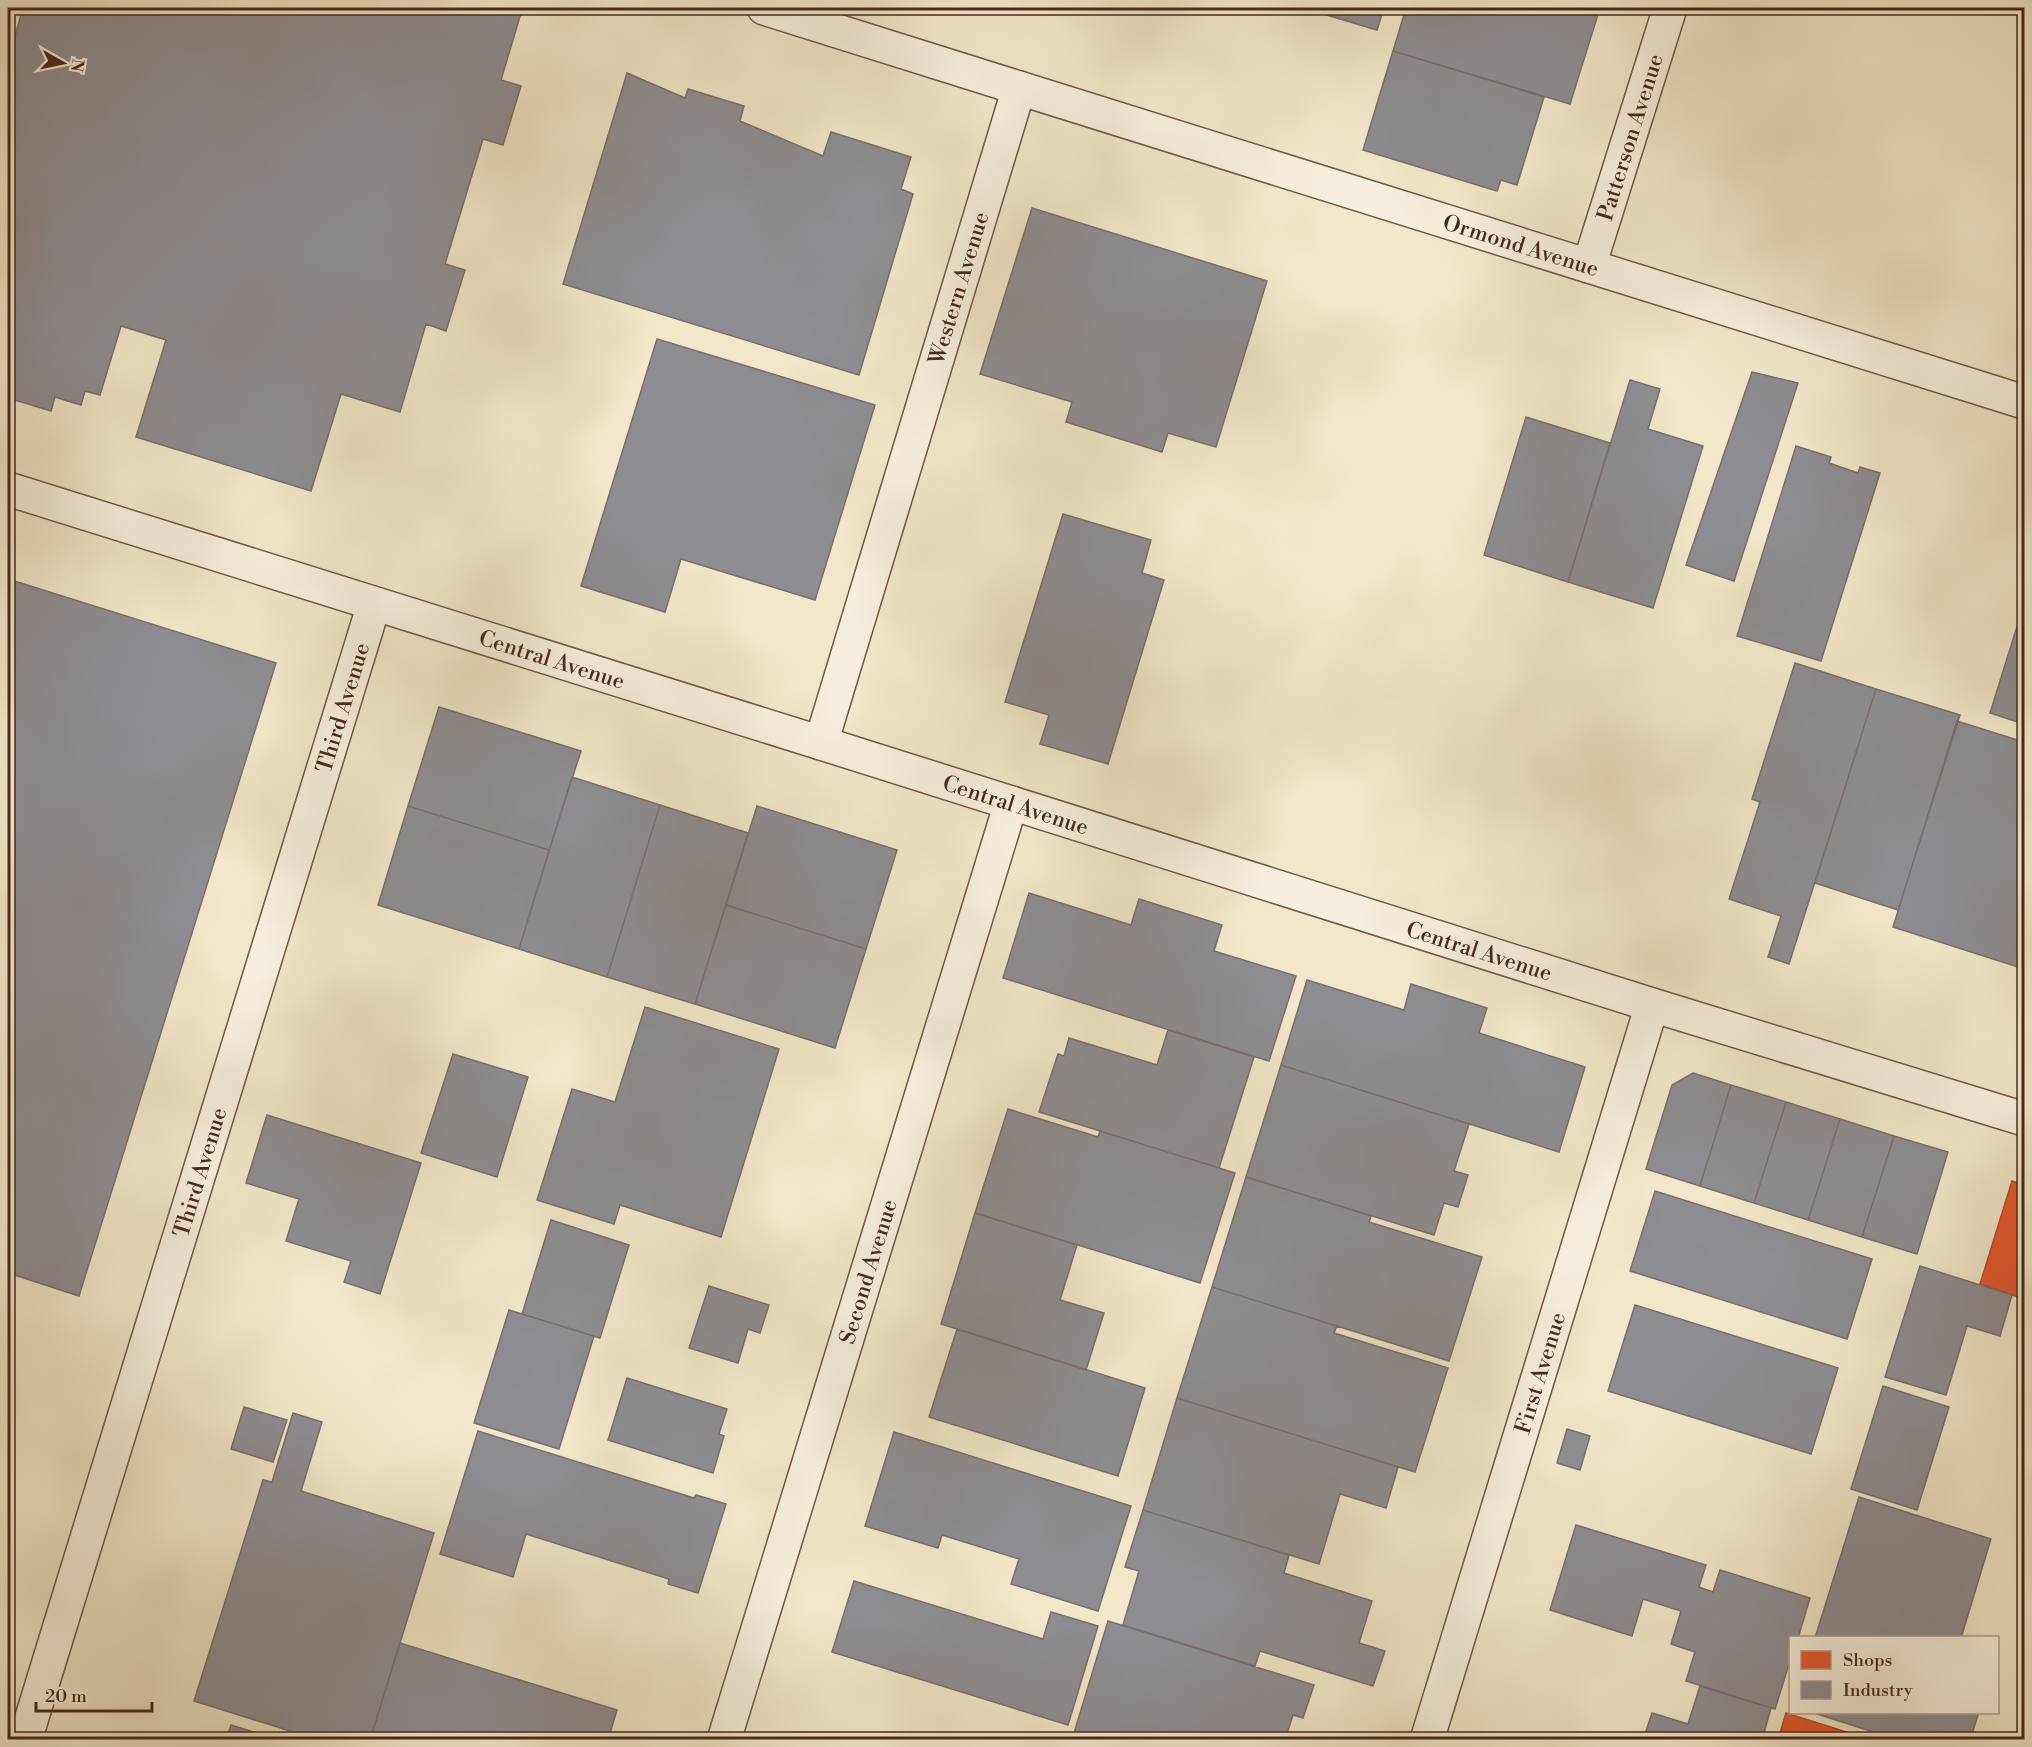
<svg xmlns="http://www.w3.org/2000/svg" width="2032" height="1747" viewBox="0 0 2032 1747" font-family="'Libre Bodoni',serif">
<style>
.shops{fill:#e4572e;stroke:#b64928;stroke-width:1.5}
.industry{fill:#8d8d92;stroke:#796f6e;stroke-width:1.5}
.lines{fill:none;stroke-linecap:round;stroke-linejoin:round}
.minor-casing{stroke:#745846;stroke-width:36}
.minor{stroke:#f7efdd;stroke-width:33}
.labels{text-anchor:middle;stroke-width:6;stroke-linejoin:round;paint-order:stroke}
.street-label{font-size:22px;fill:#4a281a;stroke:#f7efdd}
</style>
<rect width="100%" height="100%" fill="#f2e7ca"/>
<filter id="stains"><feTurbulence type="fractalNoise" baseFrequency=".00333" numOctaves="4"/><feColorMatrix values="0 0 0 0 .2 0 0 0 0 .09 0 0 0 0 .02 0 0 0 .5 -.17"/></filter>
<radialGradient id="worn" r=".72"><stop offset=".6" stop-color="#630" stop-opacity="0"/><stop offset="1" stop-color="#630" stop-opacity=".3"/></radialGradient>
<!-- shops -->
<path class="shops" d="M 2012,1181 L 2024,1185 L 2024,1299 L 1980,1284 Z
M 1786,1713 L 1872,1740 L 1778,1740 Z"/>
<!-- industry -->
<path class="industry" d="M 23,8 L 503,8 L 521,13 L 501,80 L 521,86 L 503,145 L 483,139 L 445,264 L 465,270 L 446,331 L 426,324 L 400,412 L 341,394 L 311,491 L 136,437 L 166,340 L 121,326 L 100,395 L 85,391 L 81,405 L 55,397 L 51,411 L 8,398 L 8,60 Z
M 1303,8 L 1384,8 L 1377,30 Z
M 1406,8 L 1600,8 L 1570,104 L 1393,51 Z
M 1393,51 L 1544,97 L 1517,185 L 1501,180 L 1497,191 L 1363,150 Z
M 627,73 L 685,98 L 688,89 L 744,106 L 740,121 L 823,156 L 831,132 L 911,157 L 901,189 L 913,194 L 859,375 L 563,284 Z
M 1032,208 L 1267,281 L 1216,447 L 1168,433 L 1162,452 L 1066,422 L 1072,402 L 980,374 Z
M 657,339 L 875,405 L 815,600 L 681,559 L 665,612 L 581,586 Z
M 1752,372 L 1798,383 L 1734,581 L 1686,565 Z
M 1630,380 L 1660,389 L 1648,429 L 1703,446 L 1653,608 L 1568,582 Z
M 1526,417 L 1610,443 L 1568,582 L 1484,555 Z
M 1796,446 L 1831,457 L 1829,463 L 1858,473 L 1860,467 L 1880,473 L 1821,661 L 1737,636 Z
M 1063,514 L 1151,540 L 1142,573 L 1164,580 L 1108,764 L 1040,744 L 1049,715 L 1005,702 Z
M 8,579 L 276,663 L 79,1296 L 8,1273 Z
M 2024,604 L 2024,724 L 1990,713 Z
M 1795,663 L 1876,689 L 1789,964 L 1768,957 L 1781,916 L 1729,899 L 1760,802 L 1752,799 Z
M 1876,689 L 1960,715 L 1898,910 L 1815,883 Z
M 439,707 L 581,751 L 549,850 L 408,806 Z
M 1957,721 L 2024,742 L 2024,969 L 1893,927 Z
M 572,777 L 660,805 L 607,977 L 519,949 Z
M 660,805 L 748,833 L 695,1004 L 607,977 Z
M 408,806 L 549,850 L 519,949 L 378,905 Z
M 757,806 L 897,850 L 866,949 L 726,905 Z
M 1029,893 L 1131,925 L 1139,899 L 1222,925 L 1214,951 L 1296,976 L 1269,1061 L 1003,978 Z
M 726,905 L 866,949 L 835,1048 L 695,1004 Z
M 1307,980 L 1404,1010 L 1411,984 L 1487,1008 L 1479,1033 L 1585,1067 L 1559,1152 L 1281,1065 Z
M 2024,981 L 2024,1001 L 2019,999 Z
M 645,1007 L 779,1049 L 721,1237 L 620,1205 L 614,1224 L 537,1200 L 572,1089 L 615,1102 Z
M 1168,1030 L 1254,1057 L 1219,1168 L 1039,1112 L 1058,1054 L 1064,1056 L 1069,1038 L 1157,1065 Z
M 453,1054 L 528,1077 L 497,1177 L 421,1153 Z
M 1281,1065 L 1469,1124 L 1454,1171 L 1468,1175 L 1458,1207 L 1444,1203 L 1434,1235 L 1246,1177 Z
M 1693,1073 L 1731,1085 L 1700,1186 L 1646,1169 L 1672,1085 Z
M 1731,1085 L 1786,1102 L 1754,1203 L 1700,1186 Z
M 1786,1102 L 1840,1119 L 1808,1220 L 1754,1203 Z
M 1008,1109 L 1098,1137 L 1100,1131 L 1235,1173 L 1200,1283 L 975,1213 Z
M 267,1115 L 421,1163 L 380,1294 L 344,1282 L 351,1261 L 286,1241 L 299,1199 L 246,1183 Z
M 1840,1119 L 1894,1136 L 1862,1237 L 1808,1220 Z
M 1894,1136 L 1948,1152 L 1917,1254 L 1862,1237 Z
M 1246,1177 L 1371,1216 L 1369,1222 L 1482,1257 L 1449,1361 L 1212,1287 Z
M 1655,1191 L 1872,1259 L 1847,1339 L 1630,1271 Z
M 975,1213 L 1077,1245 L 1060,1300 L 1104,1313 L 1086,1370 L 941,1324 Z
M 551,1220 L 629,1245 L 600,1338 L 522,1314 Z
M 1920,1266 L 2012,1295 L 2000,1336 L 1967,1326 L 1946,1395 L 1885,1377 Z
M 709,1286 L 769,1305 L 760,1333 L 748,1329 L 738,1363 L 689,1348 Z
M 1212,1287 L 1337,1326 L 1334,1333 L 1448,1368 L 1415,1472 L 1177,1398 Z
M 1635,1305 L 1838,1368 L 1811,1454 L 1608,1391 Z
M 509,1310 L 594,1336 L 559,1449 L 474,1423 Z
M 957,1329 L 1145,1388 L 1118,1476 L 929,1417 Z
M 627,1378 L 727,1409 L 719,1434 L 724,1436 L 713,1473 L 608,1440 Z
M 1883,1386 L 1949,1407 L 1917,1510 L 1851,1489 Z
M 1177,1398 L 1398,1467 L 1386,1508 L 1340,1494 L 1319,1564 L 1143,1510 Z
M 244,1407 L 287,1420 L 273,1462 L 231,1449 Z
M 293,1413 L 322,1422 L 301,1491 L 434,1533 L 370,1740 L 319,1740 L 194,1701 L 263,1480 L 272,1482 Z
M 1567,1429 L 1590,1436 L 1580,1470 L 1557,1463 Z
M 478,1431 L 694,1498 L 696,1495 L 726,1504 L 698,1593 L 668,1584 L 669,1579 L 526,1534 L 513,1577 L 440,1554 Z
M 894,1432 L 1131,1506 L 1098,1611 L 1011,1584 L 1019,1559 L 942,1535 L 938,1548 L 865,1526 Z
M 1859,1497 L 1991,1539 L 1961,1638 L 1815,1638 Z
M 1143,1510 L 1289,1555 L 1284,1573 L 1372,1601 L 1359,1643 L 1385,1651 L 1373,1686 L 1260,1651 L 1255,1666 L 1123,1625 L 1139,1571 L 1125,1567 Z
M 1576,1525 L 1706,1565 L 1699,1587 L 1713,1592 L 1720,1570 L 1810,1598 L 1798,1638 L 1790,1638 L 1790,1661 L 1775,1709 L 1686,1681 L 1695,1652 L 1671,1644 L 1681,1611 L 1643,1599 L 1632,1636 L 1550,1610 Z
M 854,1581 L 1043,1639 L 1051,1612 L 1098,1626 L 1068,1725 L 832,1652 Z
M 1108,1621 L 1314,1685 L 1303,1718 L 1293,1715 L 1285,1740 L 1096,1740 L 1074,1733 Z
M 400,1643 L 617,1710 L 608,1740 L 370,1740 Z
M 1700,1686 L 1771,1708 L 1762,1740 L 1643,1740 L 1652,1713 L 1688,1724 Z
M 1811,1712 L 1979,1712 L 1970,1740 L 1898,1740 Z
M 231,1725 L 279,1740 L 226,1740 Z"/>
<g class="lines">
<defs>
<g id="minor">
<path d="M 764,8 L 1019,88 L 821,743"/>
<path id="s1" d="M 1019,88 L 2024,402"/>
<path id="s2" d="M 1589,266 L 1670,8"/>
<path id="s3" d="M 8,489 L 821,743 L 1652,1005 L 2024,1119"/>
<path id="s4" d="M 25,1740 L 374,604"/>
<path id="s5" d="M 724,1740 L 1011,803"/>
<path id="s6" d="M 1427,1740 L 1652,1005"/>
</g>
</defs>
<!-- minor casing -->
<use href="#minor" class="minor-casing"/>
<!-- minor -->
<use href="#minor" class="minor"/>
</g>
<g class="labels">
<!-- street labels -->
<g class="street-label">
<text dy="8" stroke="none"><textPath href="#s2" startOffset="135">Patterson Avenue</textPath></text>
<text dy="8" stroke="none"><textPath href="#s1" startOffset="526">Ormond Avenue</textPath></text>
<text transform="translate(958 288) rotate(-73)" y="8">Western Avenue</text>
<text dy="8" stroke="none"><textPath href="#s3" startOffset="570">Central Avenue</textPath></text>
<text dy="8" stroke="none"><textPath href="#s4" startOffset="1080">Third Avenue</textPath></text>
<text dy="8" stroke="none"><textPath href="#s3" startOffset="1056">Central Avenue</textPath></text>
<text dy="8" stroke="none"><textPath href="#s3" startOffset="1542">Central Avenue</textPath></text>
<text dy="8" stroke="none"><textPath href="#s4" startOffset="594">Third Avenue</textPath></text>
<text dy="8" stroke="none"><textPath href="#s5" startOffset="490">Second Avenue</textPath></text>
<text dy="8" stroke="none"><textPath href="#s6" startOffset="384">First Avenue</textPath></text>
</g>
</g>
<!-- margin -->
<rect width="2032" height="1747" fill="none" stroke="#f2e7ca" stroke-width="30"/>
<rect x="9" y="9" width="2014" height="1729" fill="none" stroke="#4a281a" stroke-width="3"/>
<rect x="15" y="15" width="2002" height="1717" fill="none" stroke="#4a281a" stroke-width="1.5"/>
<!-- legend -->
<rect x="1789" y="1636" width="210" height="78" fill="#f7efdd" stroke="#b29f8f" stroke-width="1.5"/>
<rect x="1801" y="1651" width="30" height="18" fill="#e4572e" stroke="#b29f8f" stroke-width="1.5"/>
<text x="1843" y="1666" font-size="18" fill="#4a281a">Shops</text>
<rect x="1801" y="1681" width="30" height="18" fill="#8d8d92" stroke="#b29f8f" stroke-width="1.5"/>
<text x="1843" y="1696" font-size="18" fill="#4a281a">Industry</text>
<!-- north arrow -->
<g transform="translate(63 63) rotate(99)" stroke="#f7efdd" stroke-width="4.5" paint-order="stroke">
<path d="M0-4.5L10 22L0 15L-10 22Z" fill="#4a281a"/>
<text y="-9" font-size="16" font-weight="bold" text-anchor="middle" fill="#4a281a">N</text>
</g>
<!-- scale -->
<path d="M36 1702v9h116v-9" fill="none" stroke="#4a281a" stroke-width="3"/>
<text x="45" y="1702" font-size="18" fill="#4a281a" stroke="#f7efdd" stroke-width="4.5" paint-order="stroke">20 m</text>
<rect width="100%" height="100%" filter="url(#stains)"/>
<rect width="100%" height="100%" fill="url(#worn)"/>
</svg>
